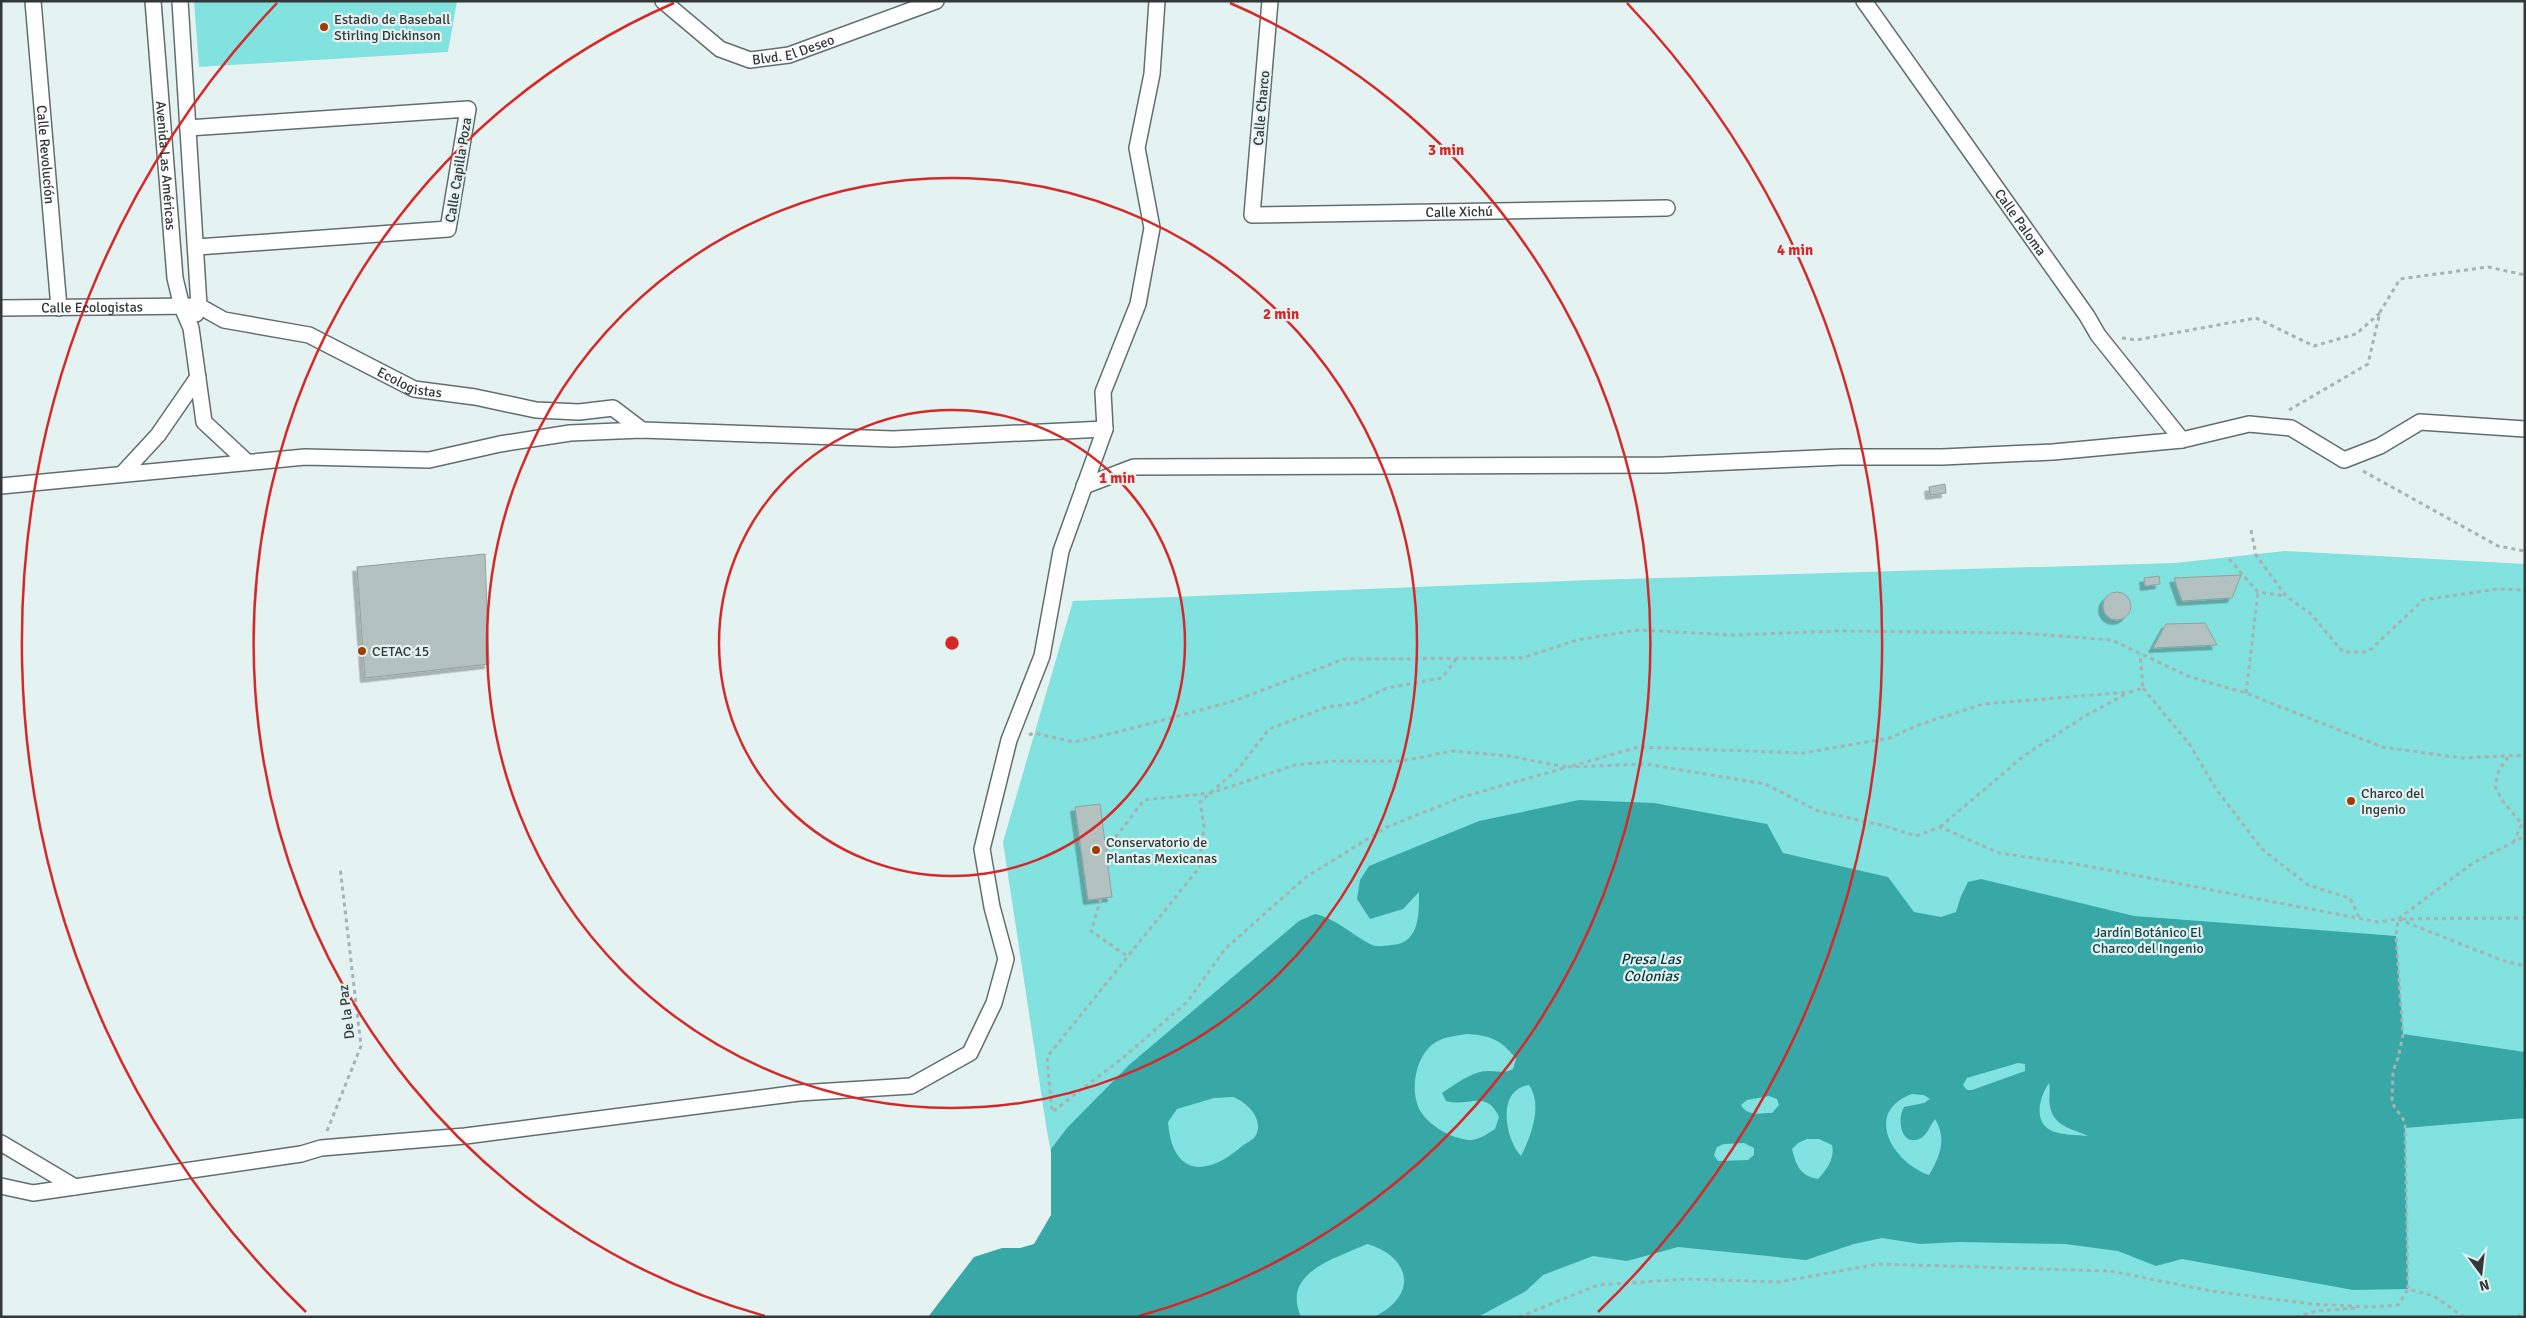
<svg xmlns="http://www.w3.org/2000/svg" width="2526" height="1318" viewBox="0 0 2526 1318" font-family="Signika,sans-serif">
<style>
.green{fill:#82e2e0}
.water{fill:#38a8a6;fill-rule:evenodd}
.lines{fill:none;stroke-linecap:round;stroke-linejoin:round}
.river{stroke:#38a8a6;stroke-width:35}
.building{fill:#b3c1c1;stroke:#93a0a0;filter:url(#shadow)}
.minor-casing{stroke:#626e6e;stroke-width:18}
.path{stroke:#a7b2b2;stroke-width:3;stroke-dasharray:4 4;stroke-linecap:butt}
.minor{stroke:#fff;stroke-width:15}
.ring{fill:none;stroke:#d62828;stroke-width:2.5}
.poi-dot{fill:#a03d00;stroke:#e4f2f2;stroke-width:2}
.labels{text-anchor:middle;stroke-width:4.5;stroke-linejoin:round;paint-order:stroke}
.poi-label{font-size:14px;fill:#323737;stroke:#e4f2f2;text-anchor:start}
.street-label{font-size:14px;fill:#323737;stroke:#e4f2f2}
.park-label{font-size:14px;fill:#174747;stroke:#e4f2f2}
.water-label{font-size:15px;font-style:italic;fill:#053a39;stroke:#e4f2f2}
.centre{fill:#d62828;stroke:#e4f2f2;stroke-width:2.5}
.ring-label{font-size:15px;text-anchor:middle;font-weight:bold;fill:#d62828;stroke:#e4f2f2;stroke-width:4.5;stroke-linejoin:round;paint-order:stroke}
</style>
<defs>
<filter id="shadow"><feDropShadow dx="-4.5" dy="4.5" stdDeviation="0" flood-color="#0004"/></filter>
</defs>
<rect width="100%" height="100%" fill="#e4f2f2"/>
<!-- green -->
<path class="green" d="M 194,1 L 457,1 L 448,52 L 199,67 Z
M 2285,551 L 2525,564 L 2525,1317 L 1080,1317 L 1046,1125 L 1003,842 L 1073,601 L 1590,580 L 2175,563 Z"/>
<!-- water -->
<path class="water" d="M 1579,800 L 1654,803 L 1767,824 L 1783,853 L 1888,877 L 1914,912 L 1941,917 L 1956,912 L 1961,896 L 1968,882 L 1981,879 L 2134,916 L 2396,936 L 2403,1034 L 2525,1052 L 2525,1118 L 2405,1128 L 2408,1289 L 2353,1290 L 2182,1259 L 2156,1266 L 2118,1251 L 2065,1244 L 1959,1242 L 1920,1244 L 1882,1238 L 1854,1244 L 1806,1260 L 1678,1247 L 1627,1261 L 1593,1256 L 1543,1275 L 1526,1291 L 1478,1317 L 1374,1317 C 1418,1296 1412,1257 1367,1244 C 1335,1259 1281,1272 1301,1317 L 928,1317 L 974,1257 L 1002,1248 L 1020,1248 L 1034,1244 L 1051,1215 L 1051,1149 L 1067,1128 L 1129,1065 L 1299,921 L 1315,914 C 1337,919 1352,935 1372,945 C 1377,947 1385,946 1391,945 C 1420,944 1419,914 1419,892 L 1403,909 L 1370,919 L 1357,899 L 1360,880 L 1369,866 L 1479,821 ZM 1466,1034 C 1490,1035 1502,1040 1516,1059 L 1513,1069 C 1503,1074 1500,1071 1490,1071 C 1473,1070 1456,1084 1442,1093 L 1446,1101 C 1468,1108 1486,1088 1499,1117 L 1495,1129 C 1487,1134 1479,1140 1470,1140 C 1452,1139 1430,1126 1421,1112 C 1409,1093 1415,1057 1433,1044 C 1442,1037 1455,1036 1466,1034 ZM 2018,1063 L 2025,1064 L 2025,1071 L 1972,1090 L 1967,1090 L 1963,1085 L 1967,1078 ZM 2049,1083 C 2051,1091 2048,1099 2050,1106 C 2053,1127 2074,1129 2088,1136 C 2077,1135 2061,1135 2052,1131 C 2032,1122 2040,1096 2049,1083 ZM 1529,1085 C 1543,1105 1531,1137 1521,1156 C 1505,1139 1496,1090 1529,1085 ZM 1912,1094 L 1924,1095 L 1930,1099 L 1924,1103 L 1904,1107 C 1896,1121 1902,1148 1921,1138 C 1928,1134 1930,1125 1935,1119 C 1947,1138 1940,1157 1929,1175 C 1892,1162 1863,1112 1912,1094 ZM 1769,1096 L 1777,1099 L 1779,1105 L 1772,1113 C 1760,1113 1748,1117 1741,1105 L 1747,1100 ZM 1233,1097 C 1247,1102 1264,1119 1256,1135 C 1254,1140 1245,1143 1241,1147 C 1205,1178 1172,1175 1168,1122 L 1177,1109 L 1214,1098 ZM 1807,1139 L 1819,1139 L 1832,1145 C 1835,1159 1827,1169 1818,1179 C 1800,1176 1796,1165 1792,1149 L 1798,1143 ZM 1744,1143 L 1754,1148 L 1754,1155 L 1748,1160 L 1718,1161 L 1714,1155 L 1717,1147 L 1724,1144 Z"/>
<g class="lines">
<!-- river -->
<path class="river" d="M 2392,1089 L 2525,1101"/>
</g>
<!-- building -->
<path class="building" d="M 1945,484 L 1946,493 L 1930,495 L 1929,487 Z
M 485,554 L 489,664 L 365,678 L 357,567 Z
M 2241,575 L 2232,598 L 2182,601 L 2174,578 Z
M 2159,576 L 2160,584 L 2145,586 L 2144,578 Z
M2103 606a14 14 0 1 1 28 0a14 14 0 1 1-28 0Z
M 2205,623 L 2217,645 L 2153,648 L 2166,624 Z
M 1100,804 L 1112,897 L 1088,900 L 1075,807 Z"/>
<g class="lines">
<defs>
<g id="minor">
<path id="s1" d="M 33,1 L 59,308"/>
<path id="s2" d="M 153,1 L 175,278 L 182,307 L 191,328 L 204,422 L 246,461"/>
<path d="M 180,1 L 199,306 L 196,314"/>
<path id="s3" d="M 663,1 L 720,49 L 750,60 L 789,55 L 936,1"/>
<path id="s4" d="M 1270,1 L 1252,215 L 1667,208"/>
<path id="s5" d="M 1864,1 L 2087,316 L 2098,335 L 2182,440"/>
<path d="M 188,128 L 468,109 L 448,229 L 197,247"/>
<path id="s6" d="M 1,308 L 199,306 L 224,320 L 309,335 L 414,389 L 475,397 L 536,410 L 579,412 L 613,408 L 642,430"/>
<path d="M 122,474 L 158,435 L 198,377"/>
<path d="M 1,486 L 305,457 L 429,460 L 500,444 L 570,433 L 642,430 L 893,439 L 1105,429"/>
<path d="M 1084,486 L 1134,467 L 1663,465 L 1841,457 L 1942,457 L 2053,452 L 2182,440 L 2249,424 L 2291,428 L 2344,460 L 2380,446 L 2420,422 L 2525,429"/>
<path d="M 1,1143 L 75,1187"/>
<path d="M 1,1186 L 33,1193 L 301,1154 L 321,1148 L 465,1136 L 799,1093 L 911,1086 L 970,1053 L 994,1003 L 1006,959 L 992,907 L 982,849 L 1009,740 L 1042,656 L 1061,551 L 1105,429 L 1103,392 L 1138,304 L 1152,228 L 1137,148 L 1152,74 L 1157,1"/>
</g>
</defs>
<!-- minor casing -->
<use href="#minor" class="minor-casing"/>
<!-- path -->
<path class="path" d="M 2122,338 L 2136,340 L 2256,318 L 2314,346 L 2356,334 L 2380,313
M 2289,410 L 2368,364 L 2380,312 L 2400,279 L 2488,267 L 2525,275
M 2363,471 L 2498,546 L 2525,551
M 2251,530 L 2256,555 L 2286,596 L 2311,614 L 2343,652 L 2368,652 L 2423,600 L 2497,589 L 2525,590
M 2229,559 L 2258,592 L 2285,596
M 1456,659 L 1442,678 L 1387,688 L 1355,703 L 1327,707 L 1269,729 L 1239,768 L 1200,802 L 1204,826 L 1199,868 L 1047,1057 L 1052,1112 L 1124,1057 L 1188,1001 L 1226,948 L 1306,877 L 1387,827 L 1462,797 L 1568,767 L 1646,764 L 1765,784 L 1818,811 L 1881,825 L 1916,836 L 1940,827 L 1999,853 L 2082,865 L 2378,922 L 2398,919 L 2501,960 L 2525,966
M 2143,688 L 2190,745 L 2216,789 L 2262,849 L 2308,885 L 2350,898 L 2359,917
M 2246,693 L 2258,592
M 1029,735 L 1034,733 L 1074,742 L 1118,732 L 1234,701 L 1344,659 L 1522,658 L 1577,640 L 1638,630 L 1734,635 L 1838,631 L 2021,633 L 2112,640 L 2190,677 L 2246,693 L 2382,747 L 2462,758 L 2525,755
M 2508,757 L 2499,770 L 2495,786 L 2502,800 L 2522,824 L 2513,843
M 1572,766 L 1638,747 L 1803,753 L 1890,738 L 1918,725 L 1983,704 L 2130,692 L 2143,688 L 2140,654
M 1940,827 L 2025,755 L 2085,716 L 2128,693
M 1106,850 L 1144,800 L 1211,793 L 1295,765 L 1337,761 L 1402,761 L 1452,751 L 1509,756 L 1566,767
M 1101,899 L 1091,931 L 1127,956
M 2402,919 L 2525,918
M 327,1131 L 361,1046 L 340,867
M 1519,1317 L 1598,1285 L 1688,1279 L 1779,1282 L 1878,1264 L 2110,1271 L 2211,1291 L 2311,1304 L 2371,1307 L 2398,1305 L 2408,1289
M 2296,1317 L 2317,1311 L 2358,1308
M 2464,1317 L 2434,1296 L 2408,1289 L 2405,1122 L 2392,1103 L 2393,1071 L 2398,1058 L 2403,1035 L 2396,936 L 2398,919 L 2473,863 L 2525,836
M 2517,1317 L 2525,1312"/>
<!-- minor -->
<use href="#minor" class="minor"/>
</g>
<!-- distance rings -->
<g class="ring">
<circle cx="952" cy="643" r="233"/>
<circle cx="952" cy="643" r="465"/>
<path d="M765 1316A698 698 0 0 1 674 3M1230 3A698 698 0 0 1 1139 1316"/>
<path d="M306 1312A930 930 0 0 1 277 3M1627 3A930 930 0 0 1 1598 1312"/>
</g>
<!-- markers -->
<g class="poi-dot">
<circle cx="324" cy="27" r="5"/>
<circle cx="362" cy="651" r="5"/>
<circle cx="2351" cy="801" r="5"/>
<circle cx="1096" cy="850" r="5"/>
</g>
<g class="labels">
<!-- poi labels -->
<g class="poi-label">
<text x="334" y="24">Estadio de Baseball<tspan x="334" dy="16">Stirling Dickinson</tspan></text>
<text x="372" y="656">CETAC 15</text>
<text x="2361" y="798">Charco del<tspan x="2361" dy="16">Ingenio</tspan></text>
<text x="1106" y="847">Conservatorio de<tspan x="1106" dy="16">Plantas Mexicanas</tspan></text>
</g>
<!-- street labels -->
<g class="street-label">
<text dy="5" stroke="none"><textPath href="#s3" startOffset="151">Blvd. El Deseo</textPath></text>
<text transform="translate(1261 108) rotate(-85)" y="5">Calle Charco</text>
<text dy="5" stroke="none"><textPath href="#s1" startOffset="154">Calle Revolucíón</textPath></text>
<text dy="5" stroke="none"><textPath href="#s2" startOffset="165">Avenida Las Américas</textPath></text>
<text transform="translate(458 170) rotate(-81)" y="5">Calle Capilla Poza</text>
<text dy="5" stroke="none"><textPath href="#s4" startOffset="422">Calle Xichú</textPath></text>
<text dy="5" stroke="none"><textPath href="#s5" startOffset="271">Calle Paloma</textPath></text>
<text dy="5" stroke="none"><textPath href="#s6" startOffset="91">Calle Ecologistas</textPath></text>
<text dy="5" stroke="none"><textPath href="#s6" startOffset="425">Ecologistas</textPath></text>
<text transform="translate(346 1012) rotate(-97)" y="5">De la Paz</text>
</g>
<!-- park labels -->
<g class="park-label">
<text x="2148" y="937">Jardín Botánico El<tspan x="2148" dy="16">Charco del Ingenio</tspan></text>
</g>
<!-- water labels -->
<g class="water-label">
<text x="1651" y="964">Presa Las<tspan x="1651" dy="17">Colonias</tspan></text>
</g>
</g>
<circle cx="952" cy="643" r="8" class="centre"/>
<g class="ring-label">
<text x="1446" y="155">3 min</text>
<text x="1795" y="255">4 min</text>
<text x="1281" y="319">2 min</text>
<text x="1117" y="483">1 min</text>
</g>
<!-- border -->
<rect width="2526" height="1318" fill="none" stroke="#323737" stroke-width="5"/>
<!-- north arrow -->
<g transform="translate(2481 1273) rotate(165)" stroke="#e4f2f2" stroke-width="4" paint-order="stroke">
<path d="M0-4L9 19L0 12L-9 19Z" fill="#323737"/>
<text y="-8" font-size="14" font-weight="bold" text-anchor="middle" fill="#323737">N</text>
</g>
</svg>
